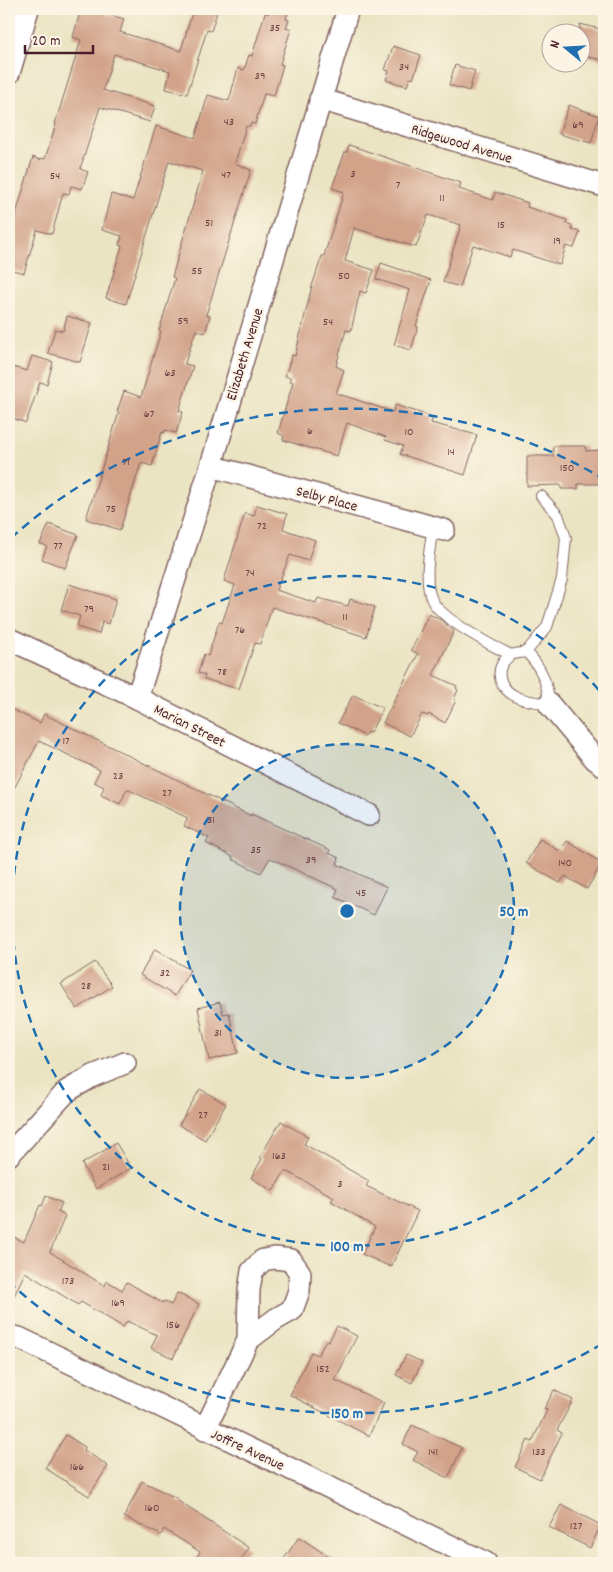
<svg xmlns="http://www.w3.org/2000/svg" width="613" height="1572" viewBox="0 0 613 1572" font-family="Dekko,sans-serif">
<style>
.building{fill:#d2a289}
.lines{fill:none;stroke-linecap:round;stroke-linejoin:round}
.service-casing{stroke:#826460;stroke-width:12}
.minor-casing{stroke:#826460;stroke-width:24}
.service{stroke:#fff;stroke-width:10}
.minor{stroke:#fff;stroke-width:21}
.ring{fill:none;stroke:#1f6fb2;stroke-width:2.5;stroke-dasharray:9 6}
.labels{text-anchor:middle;stroke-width:4.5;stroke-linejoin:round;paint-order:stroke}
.number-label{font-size:12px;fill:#6c4042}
.street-label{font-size:15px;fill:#4a1f2b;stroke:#fcf5e5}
.centre{fill:#1f6fb2;stroke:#fcf5e5;stroke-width:2.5}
.ring-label{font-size:15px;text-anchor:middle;font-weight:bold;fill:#1f6fb2;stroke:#fcf5e5;stroke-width:4.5;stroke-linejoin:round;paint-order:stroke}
</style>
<rect width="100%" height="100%" fill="#fcf5e5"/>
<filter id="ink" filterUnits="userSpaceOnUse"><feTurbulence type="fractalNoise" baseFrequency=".02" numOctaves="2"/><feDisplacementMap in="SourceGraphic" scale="10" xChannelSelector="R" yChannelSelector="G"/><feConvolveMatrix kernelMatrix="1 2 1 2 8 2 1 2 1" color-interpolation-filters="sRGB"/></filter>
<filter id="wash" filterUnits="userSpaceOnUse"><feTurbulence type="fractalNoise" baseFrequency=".0096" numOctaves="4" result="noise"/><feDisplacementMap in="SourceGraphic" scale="20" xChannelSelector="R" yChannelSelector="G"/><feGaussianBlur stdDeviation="1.12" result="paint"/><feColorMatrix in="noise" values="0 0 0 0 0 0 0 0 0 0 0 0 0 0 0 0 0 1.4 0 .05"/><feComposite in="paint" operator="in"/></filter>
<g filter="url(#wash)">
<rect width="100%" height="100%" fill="#ebe4c3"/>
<g id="blocks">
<!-- building -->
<path class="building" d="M 81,9 L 90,9 L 124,19 L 120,32 L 181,51 L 193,9 L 218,9 L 211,31 L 207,30 L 187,94 L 166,89 L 170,71 L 114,54 L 103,90 L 155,106 L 150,122 L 100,107 L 80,169 L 88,172 L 82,189 L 71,186 L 69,194 L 63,193 L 52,234 L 37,230 L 24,273 L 9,269 L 9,237 L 33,157 L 40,160 L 41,158 L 45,159 L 56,124 L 55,124 L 81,40 L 73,37 Z
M 270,9 L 278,9 L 288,12 L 286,19 L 289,20 L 286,28 L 291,29 L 280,64 L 283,65 L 274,96 L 264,94 L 255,124 L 251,123 L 250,126 L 246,126 L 235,163 L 251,170 L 206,315 L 210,316 L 205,333 L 196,330 L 185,363 L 185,364 L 193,366 L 179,411 L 183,412 L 176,433 L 165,430 L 164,433 L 162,432 L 152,466 L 141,463 L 120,530 L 86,519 L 119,412 L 117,412 L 124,391 L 141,397 L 161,331 L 159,331 L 175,278 L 172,277 L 203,171 L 169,161 L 126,304 L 106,298 L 122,246 L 119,245 L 122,236 L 102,230 L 111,194 L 133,200 L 156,126 L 195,138 L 208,95 L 229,101 L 238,68 L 244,70 L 249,55 L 252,56 L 265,13 L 268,14 Z
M 580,24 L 604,30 L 604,61 L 580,54 Z
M 393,46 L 421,55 L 413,79 L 410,78 L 407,86 L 386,80 L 389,71 L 385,70 Z
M 455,65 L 475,71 L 469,91 L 449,85 Z
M 569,105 L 599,116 L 591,143 L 559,134 Z
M 349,145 L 461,183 L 459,189 L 493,200 L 495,192 L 528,203 L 527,207 L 567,220 L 566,224 L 572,226 L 572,230 L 580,232 L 574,248 L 566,246 L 560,265 L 513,250 L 510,257 L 473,245 L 460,287 L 443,282 L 461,225 L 428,215 L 416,247 L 354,228 L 345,261 L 374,270 L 366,293 L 360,291 L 351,331 L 346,330 L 336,366 L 344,370 L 336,393 L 393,412 L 395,405 L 433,417 L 431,423 L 477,435 L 465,475 L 400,454 L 403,446 L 385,440 L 386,437 L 347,423 L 337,456 L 283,440 L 284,436 L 278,433 L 293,382 L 290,381 L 291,378 L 285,376 L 292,355 L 295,356 L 312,286 L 322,256 L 324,256 L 344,192 L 332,188 L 345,152 L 347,152 Z
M 381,263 L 431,280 L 416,326 L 418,327 L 411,350 L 394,345 L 410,290 L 376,279 Z
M 67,316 L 92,323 L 80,362 L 48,353 L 55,329 L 63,331 Z
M 32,356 L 53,362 L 47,384 L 40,382 L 26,423 L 9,417 L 9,366 L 27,371 Z
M 553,446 L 585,446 L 586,451 L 602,450 L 603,484 L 578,484 L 578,489 L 561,489 L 561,485 L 527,486 L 527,456 L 553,456 Z
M 257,505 L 287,514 L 283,529 L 315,540 L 308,561 L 290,555 L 276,590 L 316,603 L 318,598 L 348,606 L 350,599 L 375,607 L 366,637 L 272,607 L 260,644 L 255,643 L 239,689 L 204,679 L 205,675 L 198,673 L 204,654 L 208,656 L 219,622 L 222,623 L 235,585 L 224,581 L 245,513 L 254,516 Z
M 49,524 L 78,535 L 65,568 L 42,559 L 47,546 L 40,544 Z
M 69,584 L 116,599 L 109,624 L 102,622 L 99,634 L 77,627 L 80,616 L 61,610 Z
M 429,614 L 441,620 L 454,631 L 433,675 L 457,686 L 456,688 L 458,690 L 454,699 L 456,700 L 445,723 L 429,714 L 428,716 L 422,714 L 410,736 L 383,723 L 418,654 L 411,650 Z
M 353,695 L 383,708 L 370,733 L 367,732 L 365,736 L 338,723 Z
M 9,708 L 40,723 L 44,714 L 251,816 L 251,814 L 330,850 L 329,853 L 339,858 L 337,864 L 387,887 L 374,915 L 335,897 L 338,889 L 270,858 L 261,873 L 232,859 L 233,857 L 206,843 L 209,838 L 184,826 L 188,818 L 127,789 L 120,804 L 101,795 L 104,787 L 94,782 L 100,770 L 39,741 L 9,798 Z
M 540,839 L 560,851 L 567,841 L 602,863 L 587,889 L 565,876 L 560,883 L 526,863 Z
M 155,949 L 190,970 L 175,996 L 140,975 Z
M 95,962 L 112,986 L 77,1009 L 61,984 Z
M 220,1002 L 223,1014 L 229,1013 L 238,1053 L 209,1060 L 198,1008 Z
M 200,1089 L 226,1104 L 205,1140 L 179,1125 Z
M 281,1121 L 308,1137 L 304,1144 L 369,1181 L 366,1186 L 418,1211 L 391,1267 L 362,1254 L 375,1227 L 331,1201 L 334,1197 L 288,1172 L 287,1173 L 285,1171 L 273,1191 L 251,1178 L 262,1159 L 260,1157 Z
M 116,1143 L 131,1168 L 96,1189 L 82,1164 Z
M 46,1196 L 62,1203 L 58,1212 L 65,1216 L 50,1252 L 105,1286 L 107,1281 L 122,1290 L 127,1282 L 162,1303 L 163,1301 L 171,1305 L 177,1293 L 199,1304 L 173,1358 L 151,1348 L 157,1335 L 127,1321 L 123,1327 L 81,1302 L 78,1305 L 25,1272 L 9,1307 L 9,1235 L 24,1242 L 40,1205 L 42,1206 Z
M 337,1326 L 357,1336 L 335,1380 L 384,1403 L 369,1436 L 290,1395 L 311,1352 L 318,1355 L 326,1340 L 329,1341 Z
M 406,1355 L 422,1362 L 412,1383 L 396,1375 Z
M 554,1390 L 573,1400 L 557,1430 L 562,1433 L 540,1479 L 515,1467 L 528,1440 L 532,1442 L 547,1410 L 544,1409 Z
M 412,1425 L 462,1448 L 448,1478 L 413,1460 L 418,1452 L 403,1444 Z
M 66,1435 L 85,1447 L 84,1450 L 108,1466 L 89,1496 L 45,1468 Z
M 142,1481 L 178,1499 L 178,1501 L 249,1548 L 239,1563 L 193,1563 L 200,1552 L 164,1529 L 161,1535 L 124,1517 Z
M 561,1505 L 601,1525 L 590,1548 L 549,1527 Z
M 299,1537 L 338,1563 L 281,1563 Z"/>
</g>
</g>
<g filter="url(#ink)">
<use href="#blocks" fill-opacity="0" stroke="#826460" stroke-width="1"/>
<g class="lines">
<defs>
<path id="service" d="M 433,527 C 430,547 423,581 432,600 C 441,619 492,646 511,655
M 526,652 L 547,627 L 562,579 L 566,538 L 558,515 L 541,496
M 526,652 C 541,666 548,683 549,704 C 542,703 521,700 515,696 C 498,687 493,667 511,655 C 515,653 522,653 526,652 Z"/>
<path id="minor" d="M 9,73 L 28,9
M 320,99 L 604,186
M 211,466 L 444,530
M 9,639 L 137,698 L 369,815
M 137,698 L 211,466 L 348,9
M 549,704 L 595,759 L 604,766
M 9,1155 L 67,1091 L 93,1076 L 125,1063
M 9,1336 L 19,1338 L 486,1563
M 205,1429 L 248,1340 L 249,1290 L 252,1271 L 263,1260 L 275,1258 L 291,1260 L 300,1273 L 299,1291 L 292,1310 L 276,1319 L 248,1340"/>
</defs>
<!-- service casing -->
<use href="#service" class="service-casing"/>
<!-- minor casing -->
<use href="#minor" class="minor-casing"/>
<!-- service -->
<use href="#service" class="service"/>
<!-- minor -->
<use href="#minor" class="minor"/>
</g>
</g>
<!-- distance rings -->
<circle cx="347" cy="911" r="167" fill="#1f6fb2" fill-opacity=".12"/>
<g class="ring">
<circle cx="347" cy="911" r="167"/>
<path d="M604 1126A335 335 0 1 1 604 696"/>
<path d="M602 1344A502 502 0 0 1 11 1284M11 538A502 502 0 0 1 602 478"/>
</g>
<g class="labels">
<!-- number labels -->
<g class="number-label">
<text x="275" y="31">35</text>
<text x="404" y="70">34</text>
<text x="260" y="79">39</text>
<text x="229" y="125">43</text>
<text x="578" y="128">69</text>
<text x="353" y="177">3</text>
<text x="226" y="178">47</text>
<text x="55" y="179">54</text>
<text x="398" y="188">7</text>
<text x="442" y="201">11</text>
<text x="209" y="226">51</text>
<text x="501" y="228">15</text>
<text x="557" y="244">19</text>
<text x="197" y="274">55</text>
<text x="344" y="279">50</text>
<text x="183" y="324">59</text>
<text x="328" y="325">54</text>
<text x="170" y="376">63</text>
<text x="149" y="417">67</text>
<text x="310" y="434">6</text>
<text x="409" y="435">10</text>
<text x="451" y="455">14</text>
<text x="126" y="465">71</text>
<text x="567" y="471">150</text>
<text x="111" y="512">75</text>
<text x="262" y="529">72</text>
<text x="58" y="549">77</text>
<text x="250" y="576">74</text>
<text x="89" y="612">79</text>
<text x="345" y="620">11</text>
<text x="240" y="633">76</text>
<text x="222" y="675">78</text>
<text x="66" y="744">17</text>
<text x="118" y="779">23</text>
<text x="167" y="796">27</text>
<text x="211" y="823">31</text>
<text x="256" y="853">35</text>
<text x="311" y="863">39</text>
<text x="565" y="866">140</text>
<text x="361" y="896">45</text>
<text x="165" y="976">32</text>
<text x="86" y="989">28</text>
<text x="218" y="1036">31</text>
<text x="203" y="1118">27</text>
<text x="279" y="1159">163</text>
<text x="106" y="1170">21</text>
<text x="340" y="1187">3</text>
<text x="68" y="1284">173</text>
<text x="118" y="1306">169</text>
<text x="173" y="1328">156</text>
<text x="323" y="1372">152</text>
<text x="433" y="1455">141</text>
<text x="539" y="1455">133</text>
<text x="77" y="1470">166</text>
<text x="152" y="1511">160</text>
<text x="576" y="1529">127</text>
</g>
<!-- street labels -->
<g class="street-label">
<text transform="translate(462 143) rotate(17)" y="5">Ridgewood Avenue</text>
<text transform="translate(244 354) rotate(-73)" y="5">Elizabeth Avenue</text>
<text transform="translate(327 498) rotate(15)" y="5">Selby Place</text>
<text transform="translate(190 725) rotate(27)" y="5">Marian Street</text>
<text transform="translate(248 1449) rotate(25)" y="5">Joffre Avenue</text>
</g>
</g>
<circle cx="347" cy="911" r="8" class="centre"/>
<g class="ring-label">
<text x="514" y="916">50 m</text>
<text x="347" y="1251">100 m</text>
<text x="347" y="1418">150 m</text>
</g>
<!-- margin -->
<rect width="613" height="1572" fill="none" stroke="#fcf5e5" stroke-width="30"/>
<!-- north arrow -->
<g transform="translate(566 48) rotate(288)"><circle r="24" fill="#fcf5e5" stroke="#b59f9b"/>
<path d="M0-4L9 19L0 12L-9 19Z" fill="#1f6fb2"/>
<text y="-8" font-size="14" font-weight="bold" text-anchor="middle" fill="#4a1f2b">N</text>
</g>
<!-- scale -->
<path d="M25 45v8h68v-8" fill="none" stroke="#4a1f2b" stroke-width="2.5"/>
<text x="32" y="45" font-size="15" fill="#4a1f2b" stroke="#fcf5e5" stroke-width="4" paint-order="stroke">20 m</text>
</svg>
